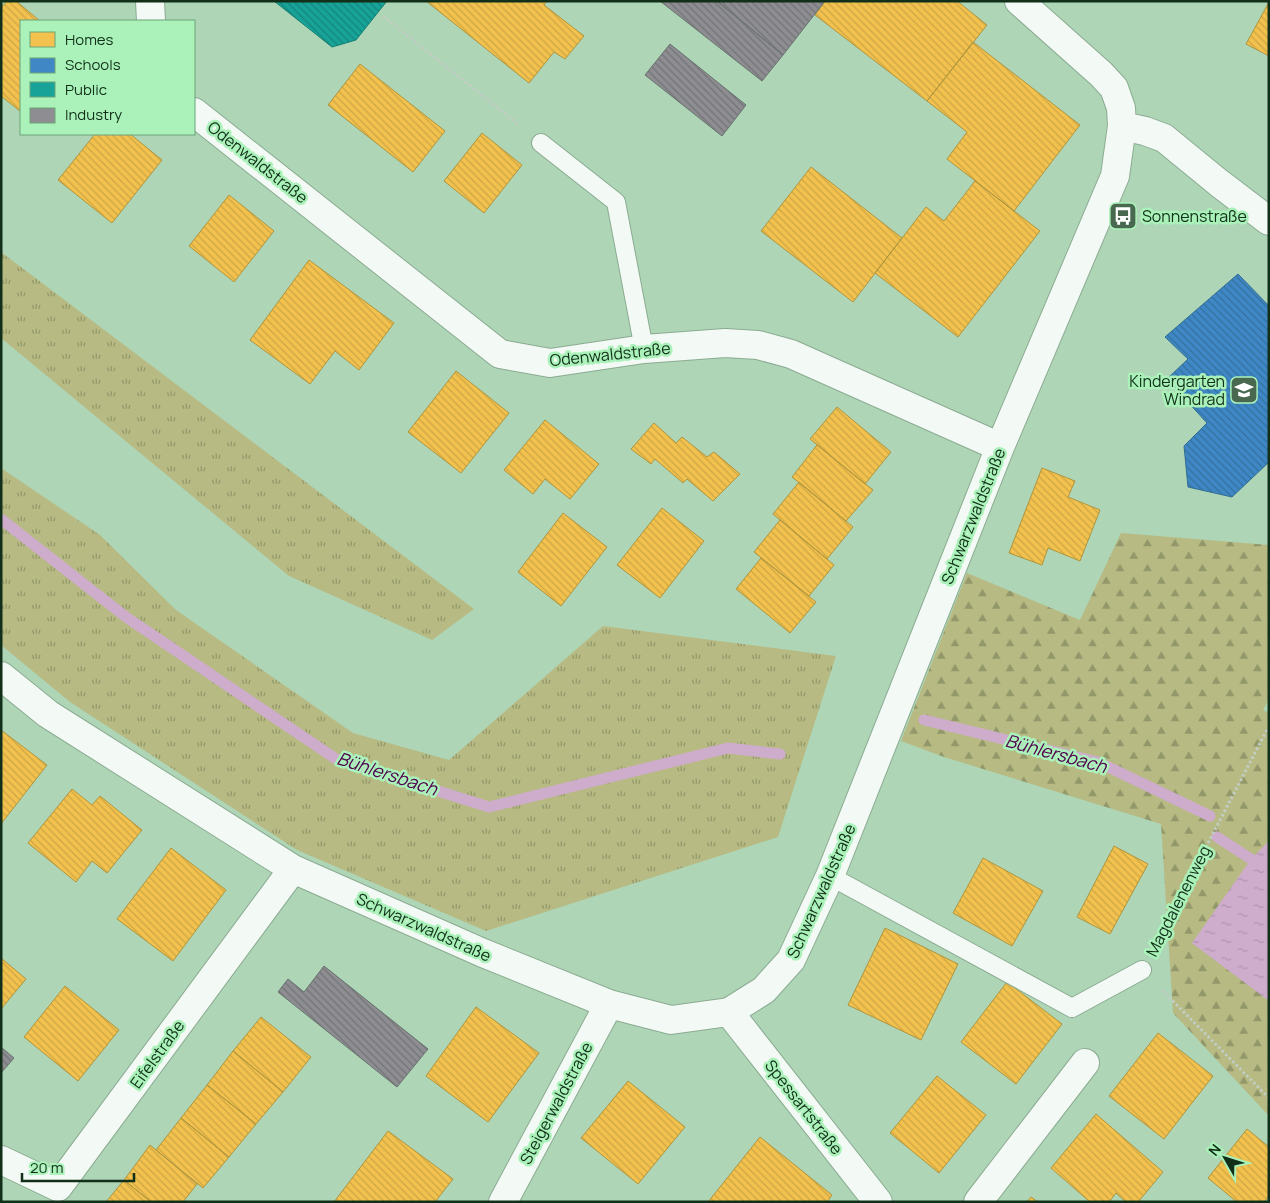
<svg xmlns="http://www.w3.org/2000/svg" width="1270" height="1203" viewBox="0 0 1270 1203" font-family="Manrope,sans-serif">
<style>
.grass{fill:url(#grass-tufts)}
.forest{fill:url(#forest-firs)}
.water{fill:url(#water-ripples)}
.homes{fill:url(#homes-back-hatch);stroke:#ae953e}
.schools{fill:url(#schools-back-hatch);stroke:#316d91}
.public{fill:url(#public-back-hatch);stroke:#158072}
.industry{fill:url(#industry-back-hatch);stroke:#68716e}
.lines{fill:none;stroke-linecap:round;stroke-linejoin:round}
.stream{stroke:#ceaccc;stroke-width:11}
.lane-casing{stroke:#8bab92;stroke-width:20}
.street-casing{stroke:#8bab92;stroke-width:30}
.path{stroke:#c2cdc4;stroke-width:3;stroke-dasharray:2.5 2.5;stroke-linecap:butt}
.lane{stroke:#f3f9f4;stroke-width:18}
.street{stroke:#f3f9f4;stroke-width:28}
.labels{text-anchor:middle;stroke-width:5;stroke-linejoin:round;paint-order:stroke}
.street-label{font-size:16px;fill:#112f19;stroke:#aaf2b9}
.poi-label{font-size:16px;fill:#112f19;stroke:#aaf2b9;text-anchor:start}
.water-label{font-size:18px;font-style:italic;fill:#51004e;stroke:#aaf2b9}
</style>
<defs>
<pattern id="grass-tufts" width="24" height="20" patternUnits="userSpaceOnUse" patternTransform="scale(1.25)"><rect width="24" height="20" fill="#b7ba83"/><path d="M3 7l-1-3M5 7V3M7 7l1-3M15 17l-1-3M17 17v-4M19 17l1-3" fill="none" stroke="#93986a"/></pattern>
<pattern id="forest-firs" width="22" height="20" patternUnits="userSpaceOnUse" patternTransform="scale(1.25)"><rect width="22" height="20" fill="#b7ba83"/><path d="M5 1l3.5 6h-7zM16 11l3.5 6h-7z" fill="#93986a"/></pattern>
<pattern id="water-ripples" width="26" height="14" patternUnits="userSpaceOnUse" patternTransform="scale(1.25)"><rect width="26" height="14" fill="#ceaccc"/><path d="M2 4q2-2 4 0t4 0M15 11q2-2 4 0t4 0" fill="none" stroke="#b094af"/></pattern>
<pattern id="homes-back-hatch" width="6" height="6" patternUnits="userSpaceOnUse" patternTransform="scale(1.25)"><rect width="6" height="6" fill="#f2c14e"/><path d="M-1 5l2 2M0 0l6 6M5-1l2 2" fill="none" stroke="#cea644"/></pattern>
<pattern id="schools-back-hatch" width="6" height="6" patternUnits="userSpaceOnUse" patternTransform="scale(1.25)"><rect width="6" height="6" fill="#3f88c5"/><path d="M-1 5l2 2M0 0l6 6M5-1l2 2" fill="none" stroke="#33709f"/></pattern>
<pattern id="public-back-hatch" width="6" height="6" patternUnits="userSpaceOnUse" patternTransform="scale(1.25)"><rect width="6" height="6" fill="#17a398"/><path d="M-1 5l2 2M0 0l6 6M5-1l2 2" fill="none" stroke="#13857b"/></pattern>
<pattern id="industry-back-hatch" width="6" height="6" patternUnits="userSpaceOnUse" patternTransform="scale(1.25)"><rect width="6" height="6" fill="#8d8d92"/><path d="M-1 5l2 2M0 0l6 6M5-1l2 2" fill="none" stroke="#727476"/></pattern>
</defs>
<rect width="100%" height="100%" fill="#aed5b6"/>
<!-- grass -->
<path class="grass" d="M 1,252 L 474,609 L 432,640 L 289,576 L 1,338 Z
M 1,468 L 100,535 L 176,610 L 353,733 L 449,760 L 603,626 L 836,656 L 778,837 L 486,931 L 297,850 L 70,702 L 1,645 Z"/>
<!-- forest -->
<path class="forest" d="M 1121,533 L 1269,545 L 1269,699 L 1263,710 L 1269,713 L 1269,1116 L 1173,1013 L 1161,824 L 944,757 L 901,741 L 967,573 L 1080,620 Z"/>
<!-- water -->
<path class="water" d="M 1269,841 L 1269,1001 L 1192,943 L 1251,859 Z"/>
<!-- homes -->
<path class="homes" d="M 7,1 L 16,1 L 40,21 L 21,21 L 21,109 L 20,111 L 1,96 L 1,8 Z
M 426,1 L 547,1 L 544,5 L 584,36 L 565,59 L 554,52 L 529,83 Z
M 825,1 L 957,1 L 987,25 L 927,101 L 815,15 Z
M 1269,2 L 1269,56 L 1246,44 Z
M 973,42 L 1080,125 L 1014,211 L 947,159 L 967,132 L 927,101 Z
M 360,64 L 445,131 L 413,172 L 328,105 Z
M 482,133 L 522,165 L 484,213 L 444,181 Z
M 95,134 L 130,134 L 162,160 L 112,223 L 58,180 Z
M 811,167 L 902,238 L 853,302 L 761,231 Z
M 975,181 L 1040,231 L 958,337 L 875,273 L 926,207 L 944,221 Z
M 229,195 L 274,231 L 234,282 L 189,246 Z
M 309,260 L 394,323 L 359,370 L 335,351 L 310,384 L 250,340 Z
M 456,371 L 509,413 L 461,473 L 408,432 Z
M 837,407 L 891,452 L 865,484 L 810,439 Z
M 545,420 L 599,464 L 570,499 L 545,479 L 533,494 L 504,470 Z
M 654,423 L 676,443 L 682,437 L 707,457 L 714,452 L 740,474 L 713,501 L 687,479 L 683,483 L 655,459 L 651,464 L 631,449 Z
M 817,445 L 873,490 L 846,521 L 792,477 Z
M 1042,468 L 1075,481 L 1068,497 L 1100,510 L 1080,561 L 1048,548 L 1042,565 L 1009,553 Z
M 799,482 L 853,527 L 827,559 L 773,514 Z
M 662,508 L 704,541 L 660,598 L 617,565 Z
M 563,513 L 607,547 L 561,606 L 518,572 Z
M 780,520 L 834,565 L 809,596 L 754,552 Z
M 761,558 L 816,602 L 790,633 L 736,589 Z
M 1,730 L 47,765 L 1,824 Z
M 72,789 L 92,805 L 100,796 L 142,830 L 107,873 L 92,861 L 76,882 L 28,843 Z
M 1114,846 L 1148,864 L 1110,934 L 1077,917 Z
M 171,848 L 226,890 L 173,961 L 117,919 Z
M 983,858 L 1043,891 L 1012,946 L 953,913 Z
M 885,928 L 958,964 L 921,1040 L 848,1005 Z
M 1,958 L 26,979 L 1,1009 Z
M 1007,982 L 1062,1024 L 1016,1084 L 961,1042 Z
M 65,986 L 119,1030 L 78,1081 L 24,1037 Z
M 476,1007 L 539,1053 L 488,1122 L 426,1076 Z
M 261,1017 L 311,1057 L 283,1092 L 233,1051 Z
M 1158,1033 L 1213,1076 L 1164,1139 L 1109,1096 Z
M 233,1051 L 283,1092 L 256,1124 L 207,1085 Z
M 937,1076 L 986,1115 L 939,1173 L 890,1133 Z
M 628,1081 L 685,1127 L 638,1184 L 581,1138 Z
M 207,1085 L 256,1124 L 229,1157 L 181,1118 Z
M 1096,1114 L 1163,1172 L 1138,1202 L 1126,1202 L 1116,1193 L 1109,1202 L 1090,1202 L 1051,1168 Z
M 181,1118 L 229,1157 L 203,1188 L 156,1150 Z
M 1247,1129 L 1269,1147 L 1269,1196 L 1264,1202 L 1237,1202 L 1208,1178 Z
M 388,1131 L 453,1179 L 435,1202 L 334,1202 Z
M 760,1137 L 832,1195 L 827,1202 L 708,1202 Z
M 150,1145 L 197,1184 L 183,1202 L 151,1202 L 124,1180 Z
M 124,1180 L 151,1202 L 106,1202 Z
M 1031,1197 L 1038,1202 L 1027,1202 Z"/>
<!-- schools -->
<path class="schools" d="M 1238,274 L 1269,306 L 1269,462 L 1232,497 L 1188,487 L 1184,446 L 1207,423 L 1167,379 L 1188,359 L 1165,337 Z"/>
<!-- public -->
<path class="public" d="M 274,1 L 387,1 L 356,40 L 332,47 Z"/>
<!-- industry -->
<path class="industry" d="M 660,1 L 717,1 L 783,55 L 762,81 Z
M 717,1 L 825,1 L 783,55 Z
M 670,44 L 746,105 L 722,136 L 645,75 Z
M 324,966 L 428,1049 L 397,1087 L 278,992 L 288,979 L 304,992 Z
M 1,1047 L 14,1058 L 1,1073 Z"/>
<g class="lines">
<!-- stream -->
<path class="stream" d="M 1,519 L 126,617 L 336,759 L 489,807 L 728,748 L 780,754
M 924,720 L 1098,762 L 1210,816
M 1217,837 L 1251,859"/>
<defs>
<path id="lane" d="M 541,143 L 616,202 L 644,349
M 830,876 L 1072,1008 L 1142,970"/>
<path id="street" d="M 150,1 L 151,21
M 194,112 L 500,354 L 550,363 L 644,349 L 725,343 L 758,345 L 791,354 L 1000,447
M 1122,126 L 1145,131 L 1164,138 L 1219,183 L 1269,221
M 1,676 L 48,714 L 293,869 L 483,953 L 609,1004 L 671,1020 L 729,1012 L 764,990 L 791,960 L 830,876 L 1000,447 L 1115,176 L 1122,126 L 1121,108 L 1114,88 L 1101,74 L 1019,1
M 729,1012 L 878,1202
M 1,1160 L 58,1187 L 293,869
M 503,1202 L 609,1004
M 978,1202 L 1085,1063"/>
</defs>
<!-- lane casing -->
<use href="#lane" class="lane-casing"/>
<!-- street casing -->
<use href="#street" class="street-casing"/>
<!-- path -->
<path class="path" d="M 383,16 L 519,125
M 1155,945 L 1269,726
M 1162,990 L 1269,1098"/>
<!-- lane -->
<use href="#lane" class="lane"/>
<!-- street -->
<use href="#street" class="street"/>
</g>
<!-- icons -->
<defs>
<symbol id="bus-square" viewBox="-11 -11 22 22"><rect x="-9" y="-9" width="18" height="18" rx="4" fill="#486950" stroke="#aaf2b9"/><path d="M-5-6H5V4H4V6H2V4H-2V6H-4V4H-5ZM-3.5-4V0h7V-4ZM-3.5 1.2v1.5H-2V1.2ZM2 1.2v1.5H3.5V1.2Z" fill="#fff"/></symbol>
<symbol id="school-square" viewBox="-11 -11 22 22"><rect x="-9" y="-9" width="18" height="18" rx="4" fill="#486950" stroke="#aaf2b9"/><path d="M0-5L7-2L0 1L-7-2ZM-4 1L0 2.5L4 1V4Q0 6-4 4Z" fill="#fff"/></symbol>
</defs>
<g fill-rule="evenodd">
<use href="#bus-square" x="1107" y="200" width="32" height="32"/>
<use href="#school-square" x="1228" y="374" width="32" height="32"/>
</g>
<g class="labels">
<!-- street labels -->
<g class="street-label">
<text transform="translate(258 162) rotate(38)" y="6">Odenwaldstraße</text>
<text transform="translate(610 354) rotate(-6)" y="6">Odenwaldstraße</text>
<text transform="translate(973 516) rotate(-68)" y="6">Schwarzwaldstraße</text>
<text transform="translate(821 891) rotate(-66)" y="6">Schwarzwaldstraße</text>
<text transform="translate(1178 901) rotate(-63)" y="6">Magdalenenweg</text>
<text transform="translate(424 927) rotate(24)" y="6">Schwarzwaldstraße</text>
<text transform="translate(157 1054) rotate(-54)" y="6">Eifelstraße</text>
<text transform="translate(556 1103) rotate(-62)" y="6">Steigerwaldstraße</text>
<text transform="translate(804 1107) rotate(52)" y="6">Spessartstraße</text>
</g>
<!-- poi labels -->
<g class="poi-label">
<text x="1142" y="222">Sonnenstraße</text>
<text x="1225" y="387" text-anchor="end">Kindergarten<tspan x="1225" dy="18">Windrad</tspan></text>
</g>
<!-- water labels -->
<g class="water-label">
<text transform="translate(1056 754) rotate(15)" y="6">Bühlersbach</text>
<text transform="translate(387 774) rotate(18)" y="6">Bühlersbach</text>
</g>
</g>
<!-- border -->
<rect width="1270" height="1203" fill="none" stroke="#112f19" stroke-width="5"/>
<!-- legend -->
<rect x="20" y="20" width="175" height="115" fill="#aaf2b9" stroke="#6da479"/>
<rect x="30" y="32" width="25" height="15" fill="#f2c14e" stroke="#6da479"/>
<text x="65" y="45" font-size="15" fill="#112f19">Homes</text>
<rect x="30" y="58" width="25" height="15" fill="#3f88c5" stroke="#6da479"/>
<text x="65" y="70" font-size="15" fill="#112f19">Schools</text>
<rect x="30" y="82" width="25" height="15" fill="#17a398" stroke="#6da479"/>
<text x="65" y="95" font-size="15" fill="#112f19">Public</text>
<rect x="30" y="108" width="25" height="15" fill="#8d8d92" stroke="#6da479"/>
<text x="65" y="120" font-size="15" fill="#112f19">Industry</text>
<!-- north arrow -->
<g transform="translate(1225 1158) rotate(309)" stroke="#aaf2b9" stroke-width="4" paint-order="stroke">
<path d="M0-4L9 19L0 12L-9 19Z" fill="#112f19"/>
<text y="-8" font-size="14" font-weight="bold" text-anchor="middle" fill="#112f19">N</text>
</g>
<!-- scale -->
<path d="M22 1173v8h112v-8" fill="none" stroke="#112f19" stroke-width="2.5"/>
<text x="30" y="1173" font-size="15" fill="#112f19" stroke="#aaf2b9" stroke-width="4" paint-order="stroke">20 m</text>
</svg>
